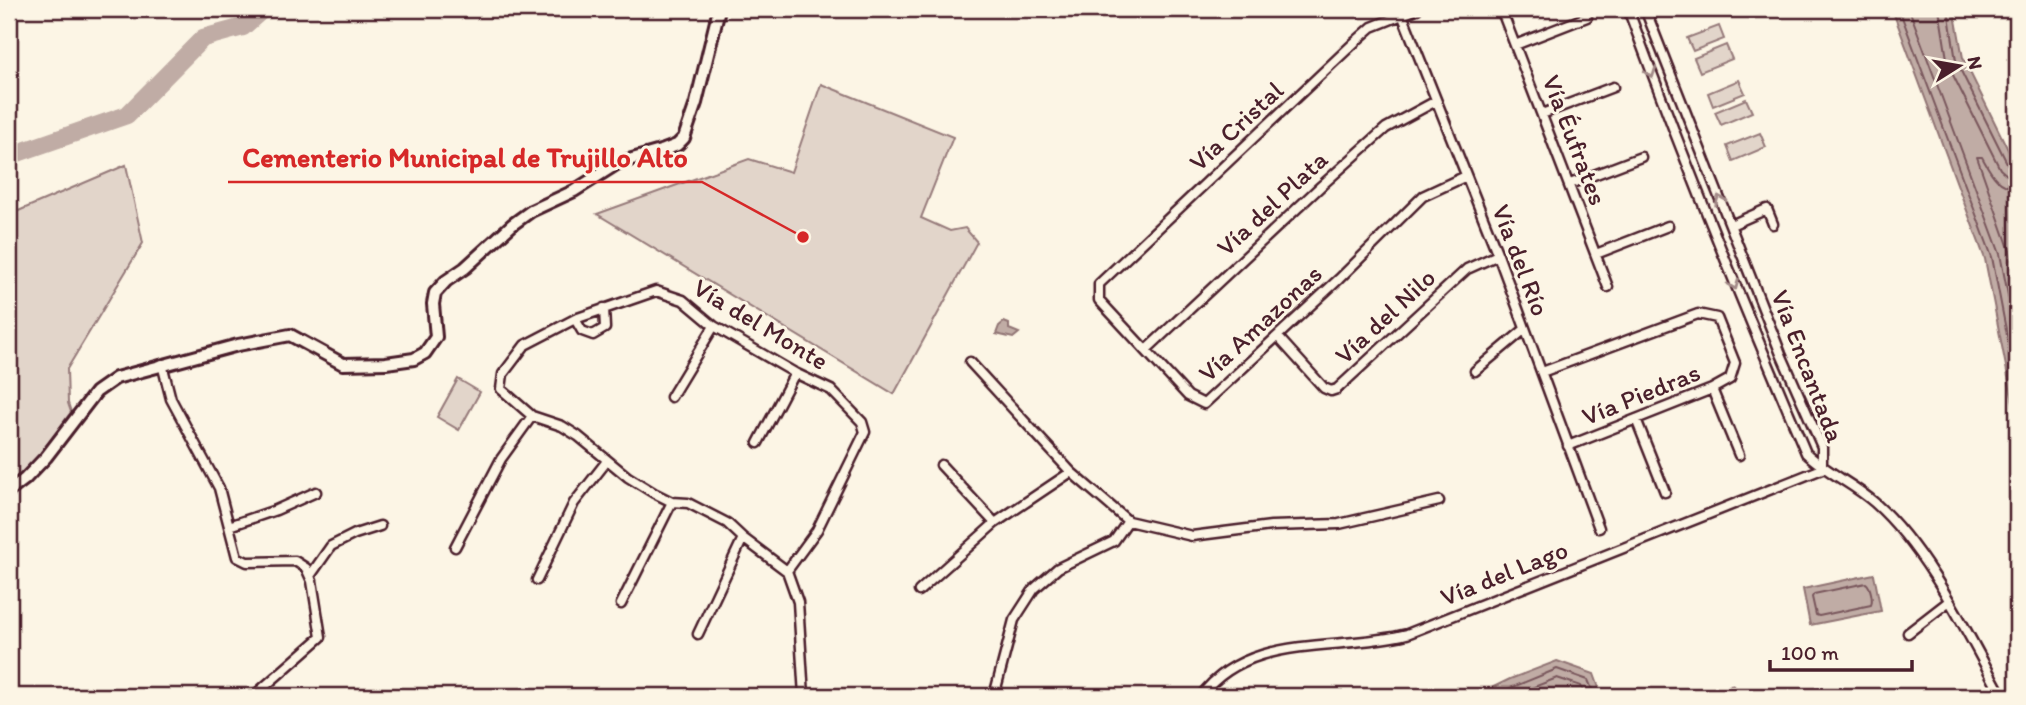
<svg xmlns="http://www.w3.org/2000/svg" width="2026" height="705" viewBox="0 0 2026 705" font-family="Itim,sans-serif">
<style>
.green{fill:#e2d5ca;stroke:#967a7a;stroke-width:2}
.water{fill:#c0aca5;stroke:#917474;stroke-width:2}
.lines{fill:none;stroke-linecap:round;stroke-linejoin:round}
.shore{stroke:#79575c;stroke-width:2}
.river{stroke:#c0aca5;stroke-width:18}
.minor-casing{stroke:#4a1f2b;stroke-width:13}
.secondary-casing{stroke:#4a1f2b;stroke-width:16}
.minor{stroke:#fcf5e5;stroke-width:8}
.secondary{stroke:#fcf5e5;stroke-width:10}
.oneway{stroke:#a38a88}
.labels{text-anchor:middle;stroke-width:6;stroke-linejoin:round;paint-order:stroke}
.street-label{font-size:26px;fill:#4a1f2b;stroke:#fcf5e5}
.leader{fill:none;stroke:#d62828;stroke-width:2.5}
.callout-dot{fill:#d62828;stroke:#fcf5e5;stroke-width:2.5}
.callout-label{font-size:28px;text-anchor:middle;font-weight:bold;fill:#d62828;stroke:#fcf5e5;stroke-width:6;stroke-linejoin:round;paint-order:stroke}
</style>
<rect width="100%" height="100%" fill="#fcf5e5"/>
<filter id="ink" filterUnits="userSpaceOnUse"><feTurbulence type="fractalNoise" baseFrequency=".0143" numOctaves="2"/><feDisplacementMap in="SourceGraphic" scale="14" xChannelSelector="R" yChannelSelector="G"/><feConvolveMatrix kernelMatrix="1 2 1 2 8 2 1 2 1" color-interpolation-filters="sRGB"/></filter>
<g filter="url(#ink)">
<!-- green -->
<path class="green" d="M 1719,26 L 1724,39 L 1693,51 L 1687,38 Z
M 1726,45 L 1732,59 L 1700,72 L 1694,58 Z
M 1739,80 L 1745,93 L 1713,106 L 1708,93 Z
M 821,84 L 953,137 L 921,218 L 950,231 L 965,228 L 977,242 L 894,394 L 597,214 L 749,159 L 791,172 Z
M 1746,99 L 1752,112 L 1721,125 L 1715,112 Z
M 1760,133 L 1766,147 L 1733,161 L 1727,146 Z
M 126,165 L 143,243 L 67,369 L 68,403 L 71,412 L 26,473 L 9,485 L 9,215 Z
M 458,379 L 480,392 L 459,430 L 437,417 Z"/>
<!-- water -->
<path class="water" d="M 1892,9 L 1954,9 L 1963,58 L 2017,168 L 2017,423 L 1985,259 Z
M 1004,322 L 1009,324 L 1009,329 L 1019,333 L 1013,338 L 996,334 L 999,326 Z
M 1874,574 L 1881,611 L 1810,625 L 1803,589 Z
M 1557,661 L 1594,674 L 1602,696 L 1475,696 L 1510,679 Z"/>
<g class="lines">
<!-- shore -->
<path class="shore" d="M 1899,9 L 1992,257 L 2017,387
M 1909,9 L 2000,254 L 2017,341
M 1939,9 L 1948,65 L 2000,169 L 2008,176 L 2017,178
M 1948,9 L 1956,61 L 2008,165 L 2017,169
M 2017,188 C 1997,187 1991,173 1982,157 L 1977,157 L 2010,251 L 2017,286
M 1866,583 C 1871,587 1873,600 1871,605 L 1819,616 L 1816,615 L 1812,597 L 1814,594 Z
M 1491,696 L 1557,669 L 1588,680 L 1595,696
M 1511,696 L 1557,678 L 1581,686 L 1585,696"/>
<!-- river -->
<path class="river" d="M 9,156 L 127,115 L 203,38 L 243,27 L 263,9"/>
<defs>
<path id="minor" d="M 1400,9 L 1498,255 L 1599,528
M 1417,9 L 1372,27 L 1355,42 L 1099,284 L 1099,300 L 1188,396 L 1204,404 L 1339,279 L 1423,196 L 1466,176
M 1501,9 L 1608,287
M 1628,9 C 1683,158 1743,306 1806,453 C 1827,473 1854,484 1875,503 C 1928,550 1968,635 2002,696
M 1645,9 L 1781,354 L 1822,447 L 1822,469
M 1515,45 L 1587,17
M 1542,114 L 1613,87
M 1570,184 L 1641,157
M 1731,225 L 1767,209 L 1773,224
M 1596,254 L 1668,226
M 575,319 L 582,331 L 593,335 L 605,328 L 604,308
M 1278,337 L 1324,388 L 1331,391 L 1337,389 L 1467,269 L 1498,255
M 1146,350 L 1321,186 L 1386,128 L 1436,101
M 970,362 L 1071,472 L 1128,521 L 1192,536 L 1271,526 L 1339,524 L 1439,501
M 162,364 L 171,399 L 219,488 L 237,557 L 247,562 L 295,561 L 306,568 L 312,581 L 321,637 L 255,695
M 1475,371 L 1525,329
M 1542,372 L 1698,314 L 1717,318 L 1735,363 L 1730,379 L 1712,389 L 1568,446
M 1712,389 L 1739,455
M 671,397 L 714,326
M 1636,419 L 1665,492
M 758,443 L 795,373
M 941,465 L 995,523
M 229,526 L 276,510 L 316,492
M 455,547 L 501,459 L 532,416
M 787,571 L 817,530 L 865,432 L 862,422 L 831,390 L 795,373 L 714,326 L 683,300 L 656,291 L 575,319 L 525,345 L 503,374 L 501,389 L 532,416 L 562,426 L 578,436 L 628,477 L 654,493 L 672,502 L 688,503 L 727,523 L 743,538 L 787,571 L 798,602 L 804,696
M 310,576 L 331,546 L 355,534 L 380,526
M 537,580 L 574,503 L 607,461
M 919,591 L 995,523 L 1071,472
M 621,604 L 672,502
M 1908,633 L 1948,602
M 698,634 L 743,538
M 994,696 L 1014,620 L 1034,589 L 1058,568 L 1114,541 L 1128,521
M 1201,696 C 1249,632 1337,652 1407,634 L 1822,469
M 1726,696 L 1731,691"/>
<path id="secondary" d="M 9,491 L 25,479 L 46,457 L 96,392 L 116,378 L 238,345 L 290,335 L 343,364 L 386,363 L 414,359 L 425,353 L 436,337 L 433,304 L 435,293 L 446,281 L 465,268 L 513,224 L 531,211 L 574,191 L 618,163 L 664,150 L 677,145 L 684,138 L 696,103 L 719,9"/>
</defs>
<!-- minor casing -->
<use href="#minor" class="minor-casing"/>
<!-- secondary casing -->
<use href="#secondary" class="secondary-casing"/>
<!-- minor -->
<use href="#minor" class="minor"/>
<!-- secondary -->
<use href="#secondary" class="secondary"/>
</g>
<!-- one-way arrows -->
<defs><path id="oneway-chevron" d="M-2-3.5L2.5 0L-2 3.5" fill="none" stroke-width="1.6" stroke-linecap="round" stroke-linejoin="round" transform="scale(1.75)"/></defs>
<g class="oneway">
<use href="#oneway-chevron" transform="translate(1651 73) rotate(70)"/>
<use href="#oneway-chevron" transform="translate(1720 200) rotate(-113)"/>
<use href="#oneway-chevron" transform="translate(1734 285) rotate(68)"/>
</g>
</g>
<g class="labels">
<!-- street labels -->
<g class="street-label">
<text transform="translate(1236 126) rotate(-43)" y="9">Vía Cristal</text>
<text transform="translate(1575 140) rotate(69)" y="9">Vía Éufrates</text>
<text transform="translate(1272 203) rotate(-43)" y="9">Vía del Plata</text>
<text transform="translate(1521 260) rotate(69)" y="9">Vía del Río</text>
<text transform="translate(1385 316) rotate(-43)" y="9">Vía del Nilo</text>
<text transform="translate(1260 323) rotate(-43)" y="9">Vía Amazonas</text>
<text transform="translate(761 324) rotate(31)" y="9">Vía del Monte</text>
<text transform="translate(1808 366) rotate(69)" y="9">Vía Encantada</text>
<text transform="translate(1641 394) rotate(-22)" y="9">Vía Piedras</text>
<text transform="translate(1504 573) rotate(-22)" y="9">Vía del Lago</text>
</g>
</g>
<!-- callouts -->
<path class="leader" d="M803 237L702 182H228"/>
<circle class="callout-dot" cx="803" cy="237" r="7"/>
<g class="callout-label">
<text x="465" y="167">Cementerio Municipal de Trujillo Alto</text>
</g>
<!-- margin -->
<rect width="2026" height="705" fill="none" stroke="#fcf5e5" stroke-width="35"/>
<rect x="18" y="18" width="1991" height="670" fill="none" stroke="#4a1f2b" stroke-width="2.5" filter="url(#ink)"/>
<!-- north arrow -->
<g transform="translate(1959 66) rotate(79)" stroke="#fcf5e5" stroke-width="5" paint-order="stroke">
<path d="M0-5L12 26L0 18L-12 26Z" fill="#4a1f2b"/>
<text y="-10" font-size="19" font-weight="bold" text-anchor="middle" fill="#4a1f2b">N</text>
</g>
<!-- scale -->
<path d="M1770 660v10h142v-10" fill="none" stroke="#4a1f2b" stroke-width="3.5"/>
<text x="1781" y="660" font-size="21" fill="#4a1f2b" stroke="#fcf5e5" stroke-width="5" paint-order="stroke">100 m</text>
</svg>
